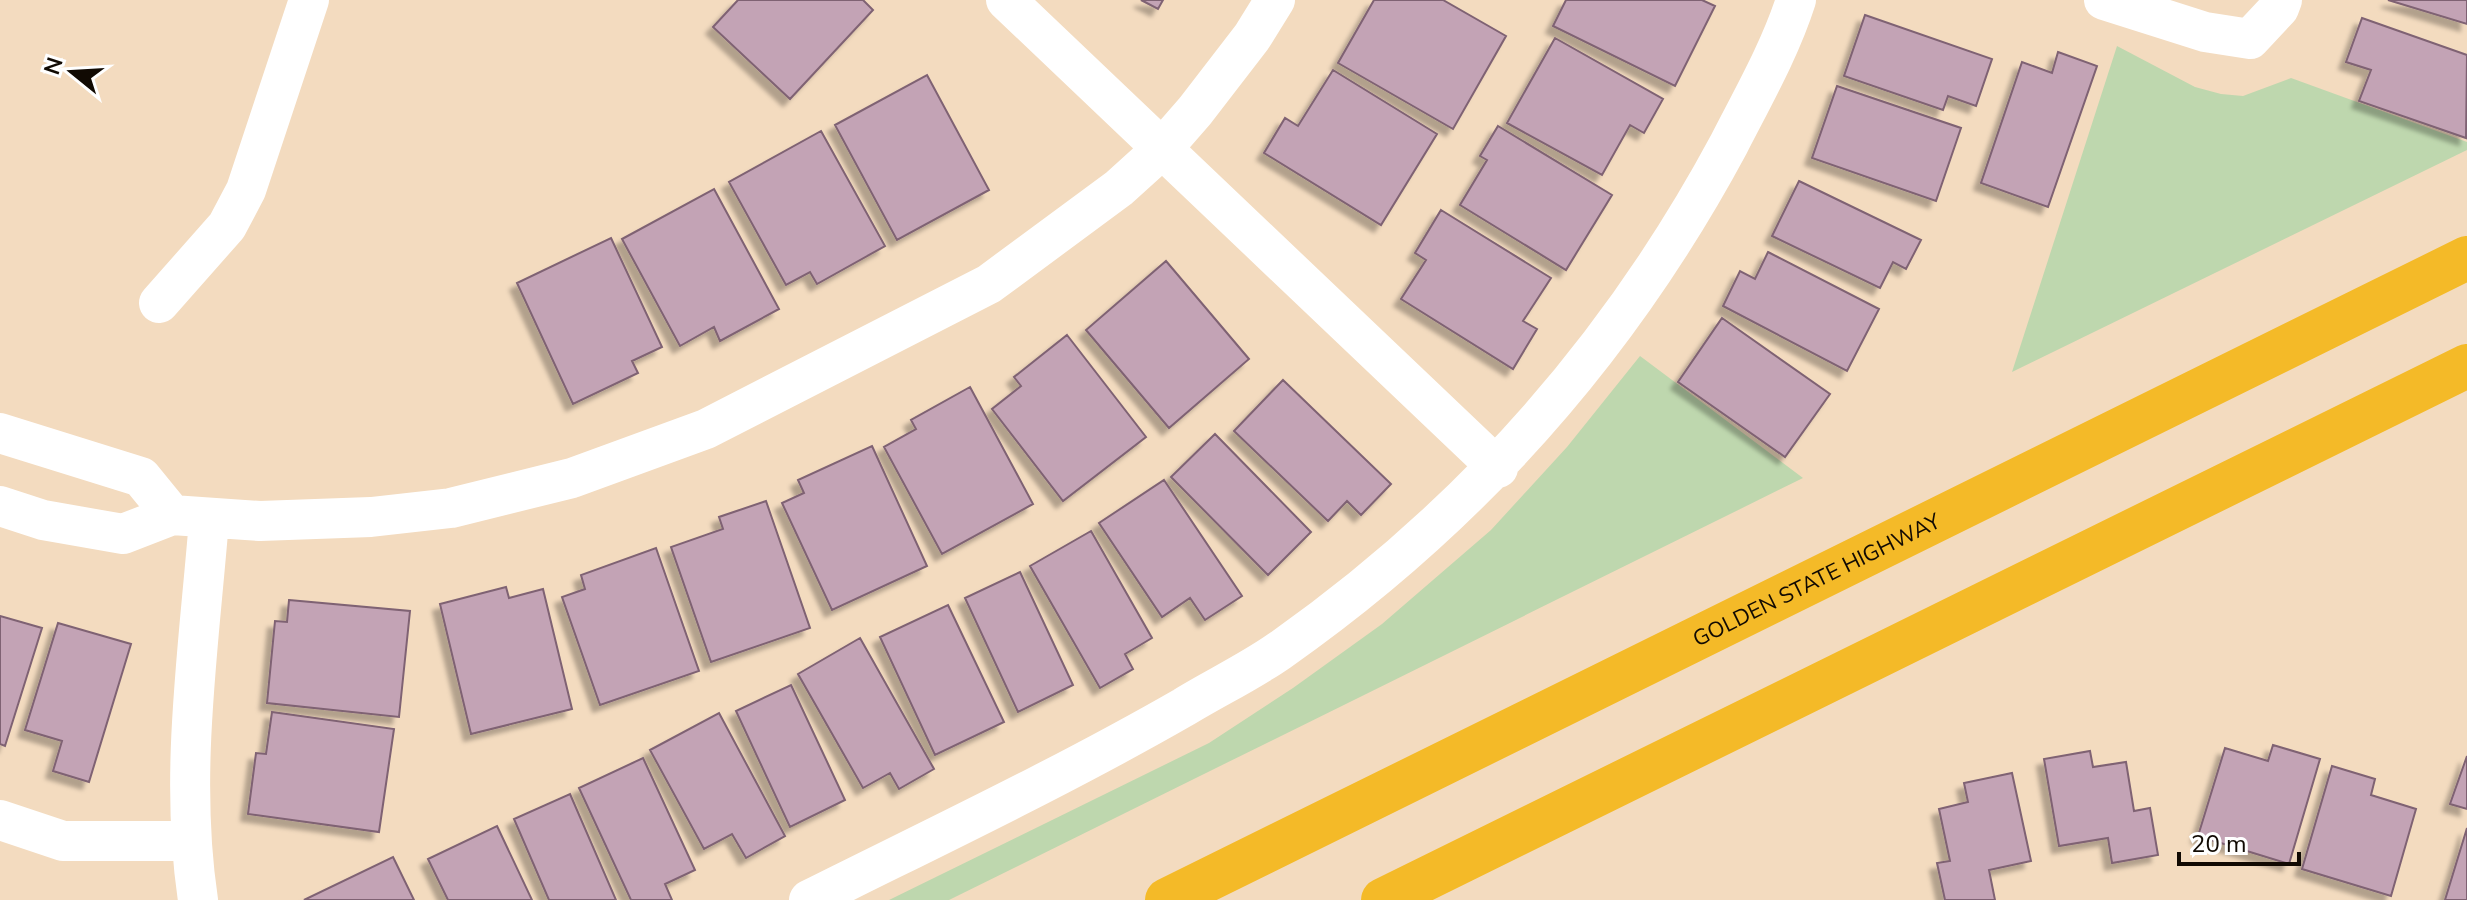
<svg xmlns="http://www.w3.org/2000/svg" width="2467" height="900" viewBox="0 0 2467 900" font-family="'Nunito Sans',sans-serif">
<style>
.green{fill:#bed7ae}
.building{fill:#c3a3b5;stroke:#7f6273;stroke-width:2;filter:url(#shadow)}
.lines{fill:none;stroke-linecap:round;stroke-linejoin:round}
.minor{stroke:#fff;stroke-width:40}
.highway{stroke:#f4ba28;stroke-width:44}
.labels{text-anchor:middle;stroke-width:6;stroke-linejoin:round;paint-order:stroke}
.street-label{font-size:22px;fill:#110a03;stroke:#fff}
</style>
<defs>
<filter id="shadow"><feDropShadow dx="-7" dy="7" stdDeviation="2" flood-color="#0004"/></filter>
</defs>
<rect width="100%" height="100%" fill="#f3dbbf"/>
<!-- green -->
<path class="green" d="M 2117,46 L 2195,87 L 2221,94 L 2243,96 L 2291,78 L 2467,142 L 2467,150 L 2012,372 Z
M 1640,356 L 1803,478 L 949,900 L 889,900 L 1209,743 L 1293,688 L 1382,624 L 1491,530 L 1567,447 Z"/>
<!-- building -->
<path class="building" d="M 738,0 L 863,0 L 873,10 L 790,99 L 713,27 Z
M 1141,0 L 1163,0 L 1158,9 Z
M 1374,0 L 1443,0 L 1506,36 L 1453,129 L 1338,63 Z
M 1566,0 L 1702,0 L 1715,6 L 1675,86 L 1553,26 Z
M 2388,0 L 2467,0 L 2467,24 Z
M 1865,15 L 1992,59 L 1976,106 L 1948,96 L 1943,110 L 1844,76 Z
M 2362,18 L 2467,55 L 2466,138 L 2359,101 L 2371,70 L 2346,62 Z
M 1555,38 L 1663,99 L 1644,133 L 1630,125 L 1602,175 L 1507,123 Z
M 2058,52 L 2097,66 L 2048,207 L 1981,183 L 2022,62 L 2052,73 Z
M 1333,70 L 1437,134 L 1381,225 L 1264,153 L 1285,118 L 1298,126 Z
M 927,75 L 989,190 L 897,240 L 835,125 Z
M 1837,86 L 1961,128 L 1936,201 L 1812,158 Z
M 1498,126 L 1612,195 L 1566,270 L 1460,205 L 1487,160 L 1480,156 Z
M 821,131 L 885,246 L 817,284 L 810,272 L 786,285 L 729,182 Z
M 1799,181 L 1921,240 L 1906,269 L 1893,262 L 1880,288 L 1772,236 Z
M 714,189 L 779,309 L 720,341 L 714,327 L 680,346 L 622,239 Z
M 1441,210 L 1551,278 L 1523,321 L 1537,329 L 1513,369 L 1401,299 L 1426,260 L 1415,253 Z
M 611,238 L 662,347 L 632,361 L 638,373 L 573,404 L 517,283 Z
M 1768,252 L 1879,309 L 1847,371 L 1723,306 L 1740,271 L 1755,279 Z
M 1166,261 L 1249,359 L 1169,428 L 1086,330 Z
M 1722,318 L 1830,394 L 1785,457 L 1678,382 Z
M 1067,335 L 1146,437 L 1063,501 L 992,409 L 1021,386 L 1014,377 Z
M 1283,380 L 1391,484 L 1361,515 L 1347,501 L 1328,521 L 1234,431 Z
M 970,387 L 1033,504 L 942,554 L 884,447 L 916,429 L 911,420 Z
M 1215,434 L 1311,532 L 1268,575 L 1171,477 Z
M 872,446 L 927,566 L 832,610 L 782,503 L 804,493 L 798,480 Z
M 1164,480 L 1242,596 L 1205,620 L 1190,598 L 1162,617 L 1099,523 Z
M 766,501 L 810,628 L 711,662 L 671,547 L 723,529 L 719,517 Z
M 1091,531 L 1152,638 L 1125,654 L 1133,669 L 1100,688 L 1030,566 Z
M 656,548 L 699,671 L 600,705 L 562,597 L 585,589 L 581,575 Z
M 1020,572 L 1073,685 L 1018,712 L 965,598 Z
M 506,587 L 509,598 L 543,589 L 572,709 L 471,734 L 440,604 Z
M 289,600 L 410,611 L 399,717 L 267,703 L 275,621 L 287,622 Z
M 948,605 L 1004,722 L 935,755 L 880,637 Z
M 0,616 L 42,628 L 5,746 L 0,744 Z
M 58,623 L 131,644 L 89,782 L 53,771 L 62,741 L 25,730 Z
M 860,638 L 934,769 L 899,789 L 890,773 L 863,788 L 798,674 Z
M 791,685 L 845,800 L 790,827 L 736,711 Z
M 272,712 L 394,729 L 379,832 L 248,814 L 256,753 L 266,754 Z
M 719,713 L 785,836 L 746,858 L 732,834 L 704,849 L 650,750 Z
M 2273,745 L 2320,759 L 2289,864 L 2198,836 L 2225,748 L 2268,761 Z
M 2090,751 L 2093,767 L 2126,762 L 2134,811 L 2150,808 L 2158,855 L 2112,863 L 2108,838 L 2059,846 L 2044,759 Z
M 2467,756 L 2467,809 L 2450,804 Z
M 643,758 L 695,870 L 665,884 L 672,900 L 631,900 L 579,788 Z
M 2332,766 L 2375,779 L 2371,795 L 2416,809 L 2391,896 L 2302,869 Z
M 2012,773 L 2031,861 L 1989,870 L 1995,900 L 1945,900 L 1937,863 L 1950,861 L 1939,809 L 1968,802 L 1964,783 Z
M 570,794 L 616,900 L 549,900 L 514,819 Z
M 497,826 L 532,900 L 448,900 L 428,859 Z
M 2467,828 L 2467,900 L 2445,900 Z
M 393,857 L 414,900 L 304,900 Z"/>
<g class="lines">
<!-- minor -->
<path class="minor" d="M 1006,0 L 1498,468
M 2104,0 L 2205,32 L 2250,39 L 2279,8 L 2282,0
M 159,303 L 227,226 L 246,190 L 309,0
M 0,433 L 141,477 L 172,515
M 0,506 L 43,520 L 123,534 L 172,515 L 260,521 L 371,517 L 451,508 L 572,478 L 706,429 L 989,284 L 1119,188 L 1161,150 L 1195,111 L 1252,37 L 1275,0
M 0,820 L 63,841 L 189,841
M 198,900 C 179,775 199,646 209,520
M 809,900 C 935,837 1062,777 1184,707 C 1215,688 1249,672 1279,651 C 1470,517 1619,349 1729,144 C 1753,97 1780,50 1796,0"/>
<!-- highway -->
<g class="highway">
<path id="s1" d="M 1167,900 L 2467,258"/>
<path d="M 1383,900 L 2467,366"/>
</g>
</g>
<g class="labels">
<!-- street labels -->
<g class="street-label">
<text dy="8" stroke="none"><textPath href="#s1" startOffset="724">GOLDEN STATE HIGHWAY</textPath></text>
</g>
</g>
<!-- north arrow -->
<g transform="translate(72 72) rotate(288)" stroke="#ffffff" stroke-width="6" paint-order="stroke">
<path d="M0-6L14 30L0 20L-14 30Z" fill="#110a03"/>
<text y="-12" font-size="22" font-weight="bold" text-anchor="middle" fill="#110a03">N</text>
</g>
<!-- scale -->
<path d="M2179 852v12h120v-12" fill="none" stroke="#110a03" stroke-width="4"/>
<text x="2191" y="852" font-size="24" fill="#110a03" stroke="#ffffff" stroke-width="6" paint-order="stroke">20 m</text>
</svg>
